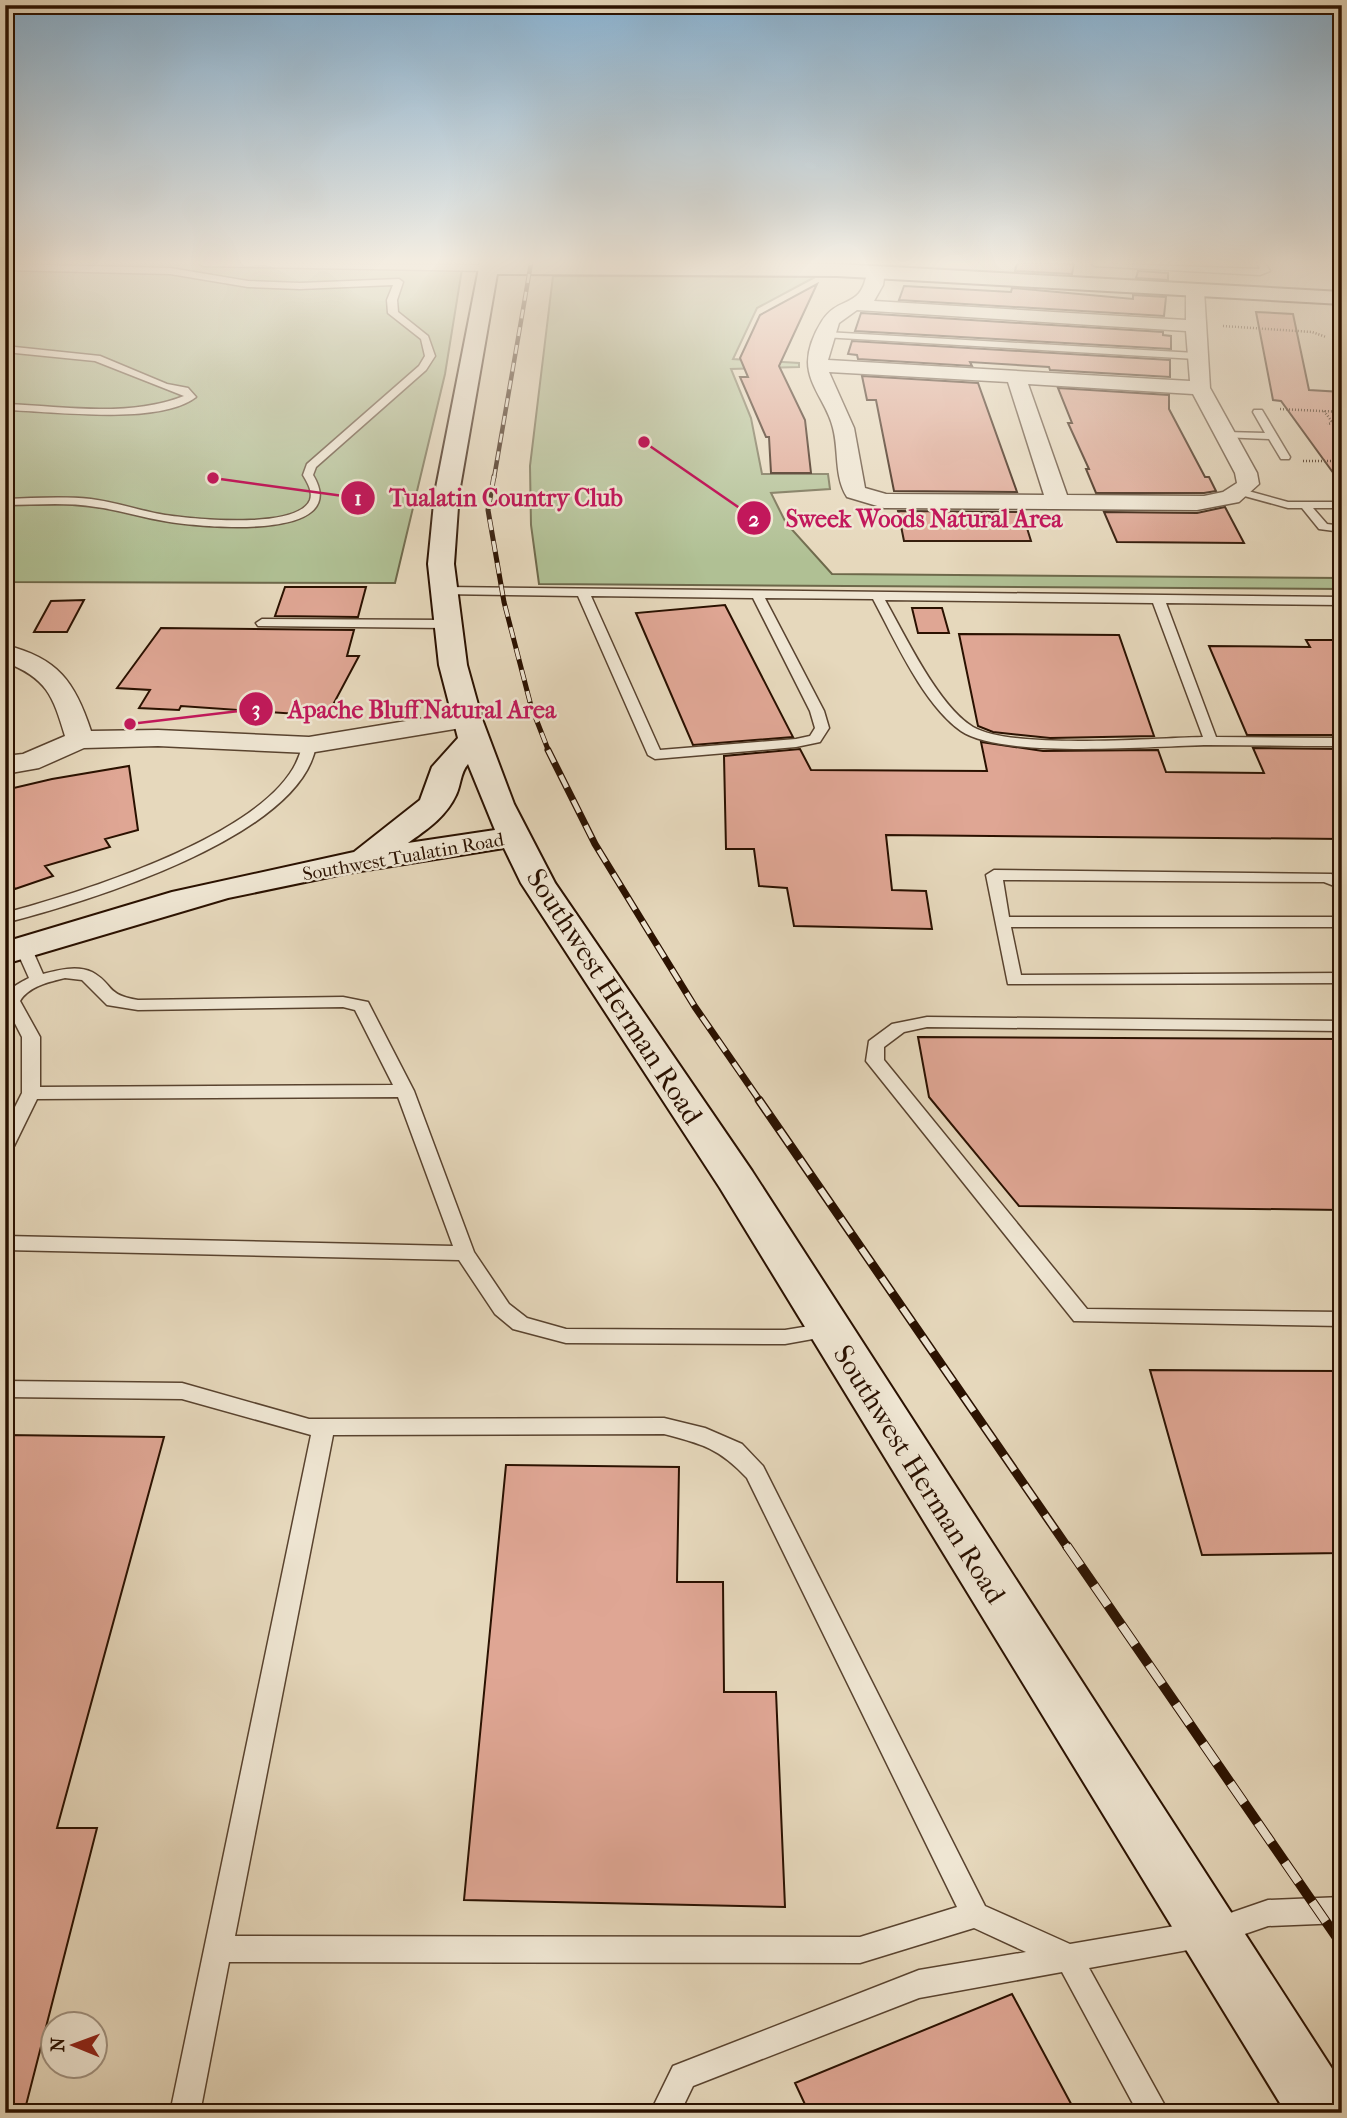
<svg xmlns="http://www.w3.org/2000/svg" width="1347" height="2118" viewBox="0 0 1347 2118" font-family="'IM FELL French Canon',serif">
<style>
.green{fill:#b0c094;stroke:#6d684a;stroke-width:2}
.building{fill:#dfa694;stroke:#2a1100;stroke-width:2}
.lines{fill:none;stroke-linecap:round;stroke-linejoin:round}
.lane-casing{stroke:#59432f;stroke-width:3}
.street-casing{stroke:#59432f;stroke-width:3}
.secondary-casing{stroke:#2a1100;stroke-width:4}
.path{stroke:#2a1100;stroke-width:2.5;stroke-dasharray:1 2;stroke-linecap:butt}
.lane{fill:#efe6d3;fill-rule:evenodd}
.street{fill:#efe6d3;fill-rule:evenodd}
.secondary{fill:#efe6d3;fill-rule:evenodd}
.rail-far4-casing{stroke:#2a1100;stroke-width:4.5}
.rail-far3-casing{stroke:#2a1100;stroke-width:5}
.rail-far2-casing{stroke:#2a1100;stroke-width:7}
.rail-far1-casing{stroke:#2a1100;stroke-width:9}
.rail-casing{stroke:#2a1100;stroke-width:10}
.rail-far4{stroke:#efe6d3;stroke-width:2.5;stroke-dasharray:9;stroke-linecap:butt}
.rail-far3{stroke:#efe6d3;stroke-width:3.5;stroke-dasharray:11;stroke-linecap:butt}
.rail-far2{stroke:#efe6d3;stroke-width:4.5;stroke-dasharray:14;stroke-linecap:butt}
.rail-far1{stroke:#efe6d3;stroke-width:6;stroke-dasharray:18;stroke-linecap:butt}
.rail{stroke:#efe6d3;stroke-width:8;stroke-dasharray:24;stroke-linecap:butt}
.labels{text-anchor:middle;stroke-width:5;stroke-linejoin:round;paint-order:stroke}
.far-street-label{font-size:19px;fill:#2a1100;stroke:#efe6d3}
.near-street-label{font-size:28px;fill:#2a1100;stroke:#efe6d3}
.leader{fill:none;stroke:#c2185b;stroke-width:2.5}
.callout-dot{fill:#c2185b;stroke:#efe6d3;stroke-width:2.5}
.mark-label{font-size:21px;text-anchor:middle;font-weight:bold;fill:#fff}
.callout-label{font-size:24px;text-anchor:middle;font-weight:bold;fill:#c2185b;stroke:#efe6d3;stroke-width:5;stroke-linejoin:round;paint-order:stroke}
</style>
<rect width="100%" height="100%" fill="#e6d8bc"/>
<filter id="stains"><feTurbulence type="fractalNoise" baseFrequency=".00286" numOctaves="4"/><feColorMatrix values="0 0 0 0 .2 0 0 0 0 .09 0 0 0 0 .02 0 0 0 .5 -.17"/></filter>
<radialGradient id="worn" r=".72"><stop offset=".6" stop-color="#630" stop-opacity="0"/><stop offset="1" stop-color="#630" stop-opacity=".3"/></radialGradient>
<!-- green -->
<path class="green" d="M 5,263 L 463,263 L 445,374 L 395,583 L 5,582 Z
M 553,276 L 815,277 L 757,308 L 733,359 L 799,363 L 799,367 L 731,369 L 751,418 L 762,474 L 828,474 L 830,489 L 771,493 L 786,523 L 832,574 L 1342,578 L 1342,589 L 539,584 L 531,525 L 530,466 Z"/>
<!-- building -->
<path class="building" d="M 1017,263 L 1047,263 L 1074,264 L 1072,274 L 1015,271 Z
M 1138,271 L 1168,273 L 1168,280 L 1136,278 Z
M 817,284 L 779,366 L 805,420 L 811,473 L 771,473 L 769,437 L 766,437 L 740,377 L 748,377 L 740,358 L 760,315 Z
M 904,286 L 1011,292 L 1012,288 L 1133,299 L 1133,295 L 1166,297 L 1164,316 L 899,300 Z
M 1256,312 L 1293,314 L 1309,390 L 1342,392 L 1342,485 L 1281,401 L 1273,400 Z
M 861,313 L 1163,332 L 1163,335 L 1171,336 L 1171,349 L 855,331 Z
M 852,341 L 1170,360 L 1170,377 L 1050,370 L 1049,367 L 970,362 L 972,366 L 858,359 L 857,355 L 848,354 Z
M 862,376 L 978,383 L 1017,492 L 894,491 L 876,400 L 867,400 Z
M 1058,388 L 1169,395 L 1169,409 L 1205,477 L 1209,477 L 1216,491 L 1204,493 L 1096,493 L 1086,469 L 1089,469 L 1068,423 L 1072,423 Z
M 1225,507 L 1244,543 L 1117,542 L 1104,512 L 1197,513 Z
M 898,511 L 1022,512 L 1031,541 L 904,541 Z
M 285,587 L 366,587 L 358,617 L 275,616 Z
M 84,600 L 67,632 L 34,632 L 51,601 Z
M 725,605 L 793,737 L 693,745 L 636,613 Z
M 912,608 L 942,608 L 949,633 L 918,633 Z
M 161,628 L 354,630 L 347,656 L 359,656 L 327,716 L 181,706 L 179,710 L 139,708 L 150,690 L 117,688 Z
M 959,634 L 1119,635 L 1154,736 L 1050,738 L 993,732 L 978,726 Z
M 1306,640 L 1342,640 L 1342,735 L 1247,735 L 1209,646 L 1310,647 Z
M 981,742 L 1043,751 L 1158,750 L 1166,772 L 1264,773 L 1253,748 L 1342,749 L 1342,839 L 886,835 L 892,890 L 926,891 L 932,929 L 794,926 L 787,888 L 759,886 L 754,849 L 726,849 L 724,756 L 800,749 L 811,770 L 987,771 Z
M 129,766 L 138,830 L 105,839 L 110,847 L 45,866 L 53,876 L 15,889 L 5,873 L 5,790 L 52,779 Z
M 918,1037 L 1342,1039 L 1342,1210 L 1019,1206 L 929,1097 Z
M 1150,1370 L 1342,1371 L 1342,1553 L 1202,1555 Z
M 5,1435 L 164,1437 L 57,1828 L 97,1828 L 24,2113 L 5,2113 Z
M 506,1465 L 679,1467 L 677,1582 L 723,1582 L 724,1692 L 776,1692 L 785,1907 L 464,1900 Z
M 1012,1994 L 1076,2113 L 809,2113 L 795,2083 Z"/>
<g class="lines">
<defs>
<path id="lane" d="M 199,263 L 488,265 L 492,268 L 488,271 L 203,266 Z
M 1091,263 L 1260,269 L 1257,263 L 1265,263 L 1270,271 L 1260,275 L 1095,266 Z
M 5,264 L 170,268 L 248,281 L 300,283 L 399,279 L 403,282 L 397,300 L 398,312 L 428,336 L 435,356 L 426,370 L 316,467 L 313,475 C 354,543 196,527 164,521 C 141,517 119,510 96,507 C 66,502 36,505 5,505 L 5,499 C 34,498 63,496 91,499 C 116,502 140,511 165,515 C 193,519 297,530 310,500 C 313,491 307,482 303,475 L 307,464 L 419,366 L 425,356 L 421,339 L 388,313 L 387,300 L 393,285 L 300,289 L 248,287 L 170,274 L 5,270 Z
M 826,332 L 1196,353 L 1201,356 L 1196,359 L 823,337 L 823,333 Z
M 1342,340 L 1342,348 L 1337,345 Z
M 5,346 L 100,356 L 167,384 L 188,388 L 196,397 C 159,426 52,411 5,410 L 5,404 C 63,406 129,418 184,396 L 95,361 L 5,352 Z
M 1254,410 L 1262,410 L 1290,457 L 1289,459 L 1281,459 L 1269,439 L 1221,437 L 1221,433 L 1225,432 L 1265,433 L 1253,412 Z
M 1241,489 L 1288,502 L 1342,502 L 1342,508 L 1313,508 L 1327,524 L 1342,526 L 1342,532 L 1319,529 L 1302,508 L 1288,508 L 1237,494 L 1237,490 Z
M 444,587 L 1342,597 L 1342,605 L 1166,603 L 1216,737 L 1342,738 L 1342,746 C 1297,746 1253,745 1209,745 C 1156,746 1001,759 961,731 C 923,704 895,640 873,599 L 765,598 L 824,711 L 829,728 L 820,742 L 796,747 L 655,759 L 648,755 L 578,596 L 440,594 L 438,591 ZM 591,596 L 753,598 L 810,711 L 815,728 L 810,736 L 796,739 L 660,750 ZM 885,600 L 1153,603 L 1203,737 C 1152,738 1013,750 973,727 C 938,706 905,635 885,600 Z
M 262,619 L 447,620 L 453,624 L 447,628 L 258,626 L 256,623 Z
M 309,741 L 316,745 C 302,837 84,903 5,923 L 5,913 C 79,893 288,830 302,745 Z
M 994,870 L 1331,874 L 1342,878 L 1342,889 L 1324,882 L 1003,880 L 1009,917 L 1342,917 L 1342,927 L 1011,927 L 1021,975 L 1342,973 L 1342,983 L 1008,984 L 986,875 Z
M 24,944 L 32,949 L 43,974 C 58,970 77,965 92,972 C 114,984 105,995 138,1000 L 343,997 L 368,1002 L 414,1091 L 474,1252 L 509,1304 L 527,1318 L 566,1329 L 785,1330 L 828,1323 L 835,1325 L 838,1330 L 835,1335 L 785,1344 L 566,1343 L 513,1329 L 495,1314 L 459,1260 L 5,1250 L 5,1236 L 453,1246 L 398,1097 L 37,1099 L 14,1146 L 5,1152 L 5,1127 L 22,1093 L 22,1037 L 5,1004 C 5,989 18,984 29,978 L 16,949 ZM 65,978 L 82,980 L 107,1005 L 138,1010 L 343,1007 L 355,1010 L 393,1085 L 40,1087 L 40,1037 L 20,1001 C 29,986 49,982 65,978 Z
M 927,1017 L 1342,1021 L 1342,1031 L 927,1027 L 904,1032 L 884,1047 L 884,1060 L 1087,1309 L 1342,1312 L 1342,1326 L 1074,1321 L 866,1061 L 869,1041 L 892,1024 Z
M 5,1381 L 182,1383 L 309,1419 L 664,1418 L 705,1428 L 742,1444 L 763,1466 L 985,1906 L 1070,1944 L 1210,1920 L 1268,1900 L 1342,1897 L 1342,1923 L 1268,1926 L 1210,1946 L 1089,1968 L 1169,2113 L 1138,2113 L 1062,1972 L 919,1998 L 693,2086 L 680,2113 L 650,2113 L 673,2066 L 919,1970 L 1026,1952 L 974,1928 L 860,1963 L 229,1962 L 200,2113 L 170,2113 L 311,1435 L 182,1399 L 5,1397 ZM 664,1434 C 702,1444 719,1448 747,1478 L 957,1907 L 860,1937 L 235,1936 L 333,1435 Z"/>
<path id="street" d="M 876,267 L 885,272 L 883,285 L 874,301 L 1186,320 L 1186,290 L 1195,285 L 1201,286 L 1204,290 L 1210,388 L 1257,473 L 1259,484 L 1239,502 L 1197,510 L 884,508 L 847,497 C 834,477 839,450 833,428 C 828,405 808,386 808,362 C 808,348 815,332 822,321 C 840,294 861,310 867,272 ZM 857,310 L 1186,331 L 1190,381 L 828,360 L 839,323 ZM 829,372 L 1008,382 L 1044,495 L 886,494 L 865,488 L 854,428 ZM 1028,384 L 1193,394 L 1235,473 L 1237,483 L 1223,492 L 1204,496 L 1067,495 Z
M 5,645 C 58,658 75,682 91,731 L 158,730 L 309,737 L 467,711 L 477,713 L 481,719 L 477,725 L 467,727 L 309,753 L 158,746 L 84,748 L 39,768 L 5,774 L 5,756 L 23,754 L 65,736 C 53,696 47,678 5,662 Z"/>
<path id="secondary" d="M 480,263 L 837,264 L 1342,292 L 1342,304 L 837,276 L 497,274 L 459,493 L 454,564 L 467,665 L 482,719 L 514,804 L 555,883 L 752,1171 L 1342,2084 L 1342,2113 L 1286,2113 L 720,1188 L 521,883 L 504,848 L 348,873 L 228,898 L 5,964 L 5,942 L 172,892 L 354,852 L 420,800 L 432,767 L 458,738 L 439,665 L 428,564 L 435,493 ZM 468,764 L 495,830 L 408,843 C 426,830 446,817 456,795 C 461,785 460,773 468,764 Z"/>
</defs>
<!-- lane casing -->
<use href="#lane" class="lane-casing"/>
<!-- street casing -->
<use href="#street" class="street-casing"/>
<!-- secondary casing -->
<use href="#secondary" class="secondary-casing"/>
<!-- path -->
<path class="path" d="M 1223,326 L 1312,332 L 1326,337
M 1280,409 L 1342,412
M 1324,411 L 1333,423 L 1327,424
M 1336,450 L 1342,454
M 1303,461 L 1342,461"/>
<!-- lane -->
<use href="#lane" class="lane"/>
<!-- street -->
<use href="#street" class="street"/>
<!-- secondary -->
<use href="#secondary" class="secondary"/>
<defs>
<path id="rail-far4" d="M 494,478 L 531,263"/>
<path id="rail-far3" d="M 494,476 L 488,510 L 504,602 L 531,706 L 549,752"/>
<path id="rail-far2" d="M 548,750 L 595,844 L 695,1007 L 760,1101"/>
<path id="rail-far1" d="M 759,1100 L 1068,1548"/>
<path id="rail" d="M 1067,1546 L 1342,1945"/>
</defs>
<!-- rail-far4 casing -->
<use href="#rail-far4" class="rail-far4-casing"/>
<!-- rail-far3 casing -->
<use href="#rail-far3" class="rail-far3-casing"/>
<!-- rail-far2 casing -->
<use href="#rail-far2" class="rail-far2-casing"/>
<!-- rail-far1 casing -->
<use href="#rail-far1" class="rail-far1-casing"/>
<!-- rail casing -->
<use href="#rail" class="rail-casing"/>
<!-- rail-far4 -->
<use href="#rail-far4" class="rail-far4"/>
<!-- rail-far3 -->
<use href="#rail-far3" class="rail-far3"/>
<!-- rail-far2 -->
<use href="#rail-far2" class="rail-far2"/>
<!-- rail-far1 -->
<use href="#rail-far1" class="rail-far1"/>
<!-- rail -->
<use href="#rail" class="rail"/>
</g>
<!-- sky -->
<linearGradient id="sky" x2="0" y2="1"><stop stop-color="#89b5d7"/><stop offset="0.47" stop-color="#f4ede1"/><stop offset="1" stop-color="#f4ede1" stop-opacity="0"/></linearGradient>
<rect width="1347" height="559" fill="url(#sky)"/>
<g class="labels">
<!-- far-street labels -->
<g class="far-street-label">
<text transform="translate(403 856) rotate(-10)" y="7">Southwest Tualatin Road</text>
</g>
<!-- near-street labels -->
<g class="near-street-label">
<text transform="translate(615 996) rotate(57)" y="10">Southwest Herman Road</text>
<text transform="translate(920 1474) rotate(58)" y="10">Southwest Herman Road</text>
</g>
</g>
<!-- callouts -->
<path class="leader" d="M213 478L358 498M644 442L754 518M130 724L256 709"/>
<g class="callout-dot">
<circle cx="213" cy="478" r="7"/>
<circle cx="644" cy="442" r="7"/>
<circle cx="130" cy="724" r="7"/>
<circle cx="358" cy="498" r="18"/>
<circle cx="754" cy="518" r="18"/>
<circle cx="256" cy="709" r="18"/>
</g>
<g class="mark-label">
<text x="358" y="505">1</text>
<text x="754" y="526">2</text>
<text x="256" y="716">3</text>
</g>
<g class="callout-label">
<text x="506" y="506">Tualatin Country Club</text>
<text x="924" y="527">Sweek Woods Natural Area</text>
<text x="422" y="718">Apache Bluff Natural Area</text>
</g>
<!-- margin -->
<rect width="1347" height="2118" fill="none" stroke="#e6d8bc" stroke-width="28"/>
<rect x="7" y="7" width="1333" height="2104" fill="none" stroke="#2a1100" stroke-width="3.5"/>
<rect x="14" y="14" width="1319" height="2090" fill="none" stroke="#2a1100" stroke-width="2"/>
<!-- north arrow -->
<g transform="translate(74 2045) rotate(271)"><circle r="33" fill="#efe6d3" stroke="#a0917f" stroke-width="2"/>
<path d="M0-5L12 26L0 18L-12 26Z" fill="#8f2418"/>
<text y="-10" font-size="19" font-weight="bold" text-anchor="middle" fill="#2a1100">N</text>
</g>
<rect width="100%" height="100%" filter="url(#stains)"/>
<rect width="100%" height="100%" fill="url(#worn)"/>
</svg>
